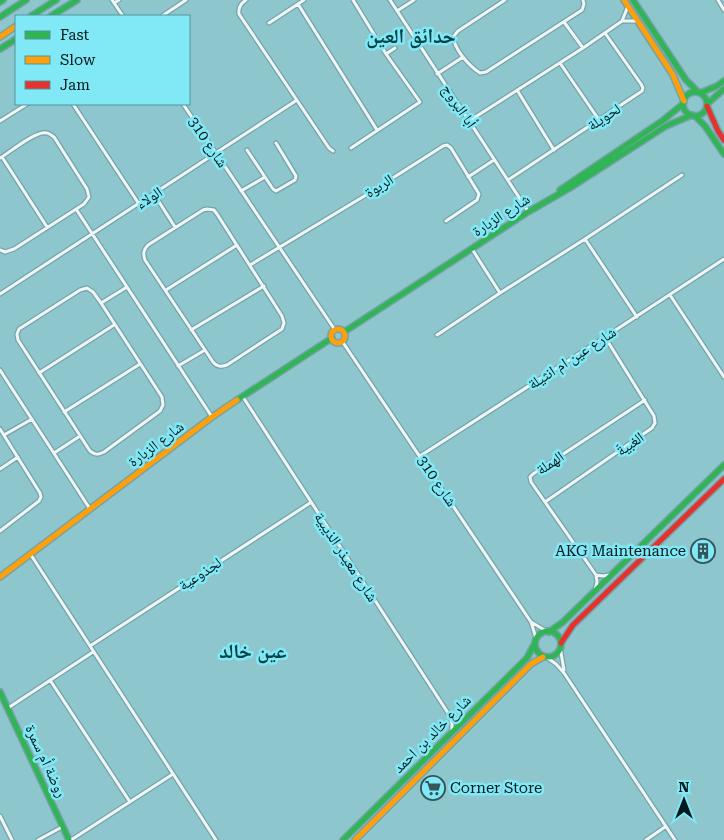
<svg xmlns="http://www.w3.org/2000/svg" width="724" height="840" viewBox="0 0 724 840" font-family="'Roboto Serif','Noto Naskh Arabic',serif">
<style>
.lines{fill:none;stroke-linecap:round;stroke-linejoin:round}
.street-casing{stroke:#76a3a9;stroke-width:5.5}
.fast-casing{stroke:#76a3a9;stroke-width:8}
.slow-casing{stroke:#76a3a9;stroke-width:8}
.jam-casing{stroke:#76a3a9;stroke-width:8}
.street{stroke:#eef6f8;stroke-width:3}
.fast{stroke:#30b455;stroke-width:5}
.slow{stroke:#ff9f0a;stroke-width:5}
.jam{stroke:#e5322d;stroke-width:5}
.labels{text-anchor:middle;stroke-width:5;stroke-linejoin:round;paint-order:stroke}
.street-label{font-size:15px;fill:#041a1c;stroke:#81e8f5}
.poi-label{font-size:15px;fill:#041a1c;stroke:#81e8f5;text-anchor:end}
.district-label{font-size:20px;font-weight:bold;fill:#024249;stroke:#81e8f5}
</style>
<rect width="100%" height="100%" fill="#8ec6cd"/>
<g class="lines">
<defs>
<path id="street" d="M 112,0 L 123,16
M 246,0 C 240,4 238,8 239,14 L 329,148 L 333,151
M 390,0 L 528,211
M 505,0 L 458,31 L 453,37 C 455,50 469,66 480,73 L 486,72 L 582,10 L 584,4 L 583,0
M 718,0 L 724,10
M 114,3 L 119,0
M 298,4 L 377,130
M 397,11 L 414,0
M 162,16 L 186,0
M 623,21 L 637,21
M 564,22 L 583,48
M 269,23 L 304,0
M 386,54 L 395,48
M 560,63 L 599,120
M 437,74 L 463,57
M 517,90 L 554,150
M 73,104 L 139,204
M 183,104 L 335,330
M 0,121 L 27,104
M 469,121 L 583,48 L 622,21 L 628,6
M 351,148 L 420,102 L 386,54 L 353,0
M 247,150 L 273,189 L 276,191 L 295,180 L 296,176 L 276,143
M 2,157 L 47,227
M 0,158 C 9,153 36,130 47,133 C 49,133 51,135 54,137 L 87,189 L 89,197 L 84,204 L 14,249 L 5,252 L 0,250
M 468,177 L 494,160
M 508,180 L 642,91 L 643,88 L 641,84 L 605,33
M 241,191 L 265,177
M 154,194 L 175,227
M 76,209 L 212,417
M 207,209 L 214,210 L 217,214 L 282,316 L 284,323 L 282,329 L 227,365 C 221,367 217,367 213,362 L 145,260 C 143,254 143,250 148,245 L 203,210 Z
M 585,239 L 682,175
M 472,249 L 500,293 L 585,239 L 637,317
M 250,265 L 366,195 L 443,146 L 447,145 L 451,148 L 479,194 L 477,200 L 446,221
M 87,288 L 93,292 L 101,303 L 162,397 L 163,405 L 160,411 L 104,452 C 98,455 95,455 90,451 L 18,340 L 17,334 L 19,329 L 80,290 Z
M 166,290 L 237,245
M 0,294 L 297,100
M 670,295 L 724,377
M 101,303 L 127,287
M 191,330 L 264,286
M 437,335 L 500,293
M 342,341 L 531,622 L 536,638
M 178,366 L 205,350
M 0,370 L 90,509
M 39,373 L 114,325
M 243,397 L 450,716 L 452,724 L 452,732
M 64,412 L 140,364
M 0,429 L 40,493 L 41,497 L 39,501 L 0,531
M 4,435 L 32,419
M 54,453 L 80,436
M 420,456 L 605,337 L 724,259
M 0,469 L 18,457
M 545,502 L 652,428 L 655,423 L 654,416 L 605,337
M 31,555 L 216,840
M 596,575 L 603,576 L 610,575
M 595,590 L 597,582 L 596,575 L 531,482 L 530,477 L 533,474 L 645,400
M 531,622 L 548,632
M 90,646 L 310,503
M 560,647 L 564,670
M 546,657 L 556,664 L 564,673 L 675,840
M 50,680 L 130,802
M 8,708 L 93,652
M 450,716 L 455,719 L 463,719
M 0,816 L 12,840
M 38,840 L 62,827
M 71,840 L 173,774
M 646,840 L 665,827"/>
<path id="fast" d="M 633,0 L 686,80 L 698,92
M 0,2 L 3,0
M 31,16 L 56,0
M 51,16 L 77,0
M 0,17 L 26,0
M 0,49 L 16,39
M683 104a12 12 0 1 1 24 0a12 12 0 1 1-24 0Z
M 700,93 L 717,86 L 724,81
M 707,104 L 724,89
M 695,116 L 705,126 L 724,154
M 560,190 L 662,121 L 683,104
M 344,332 L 528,212 L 573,186 L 666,126 L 692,115
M 237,400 L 332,338
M535 644a13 13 0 1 1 26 0a13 13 0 1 1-26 0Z
M 549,632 L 563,622 L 724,465
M 0,692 L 69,840
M 343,840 L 527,658 L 535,643"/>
<path id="slow" d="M 624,0 L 673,75 L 684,101
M 0,37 L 16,26
M331 336a7 7 0 1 1 14 0a7 7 0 1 1-14 0Z
M 0,577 L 212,417 L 237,400
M 355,840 L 531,664 L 543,657"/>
<path id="jam" d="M 707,106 L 718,131 L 724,140
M 561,643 L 573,625 L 724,479"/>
</defs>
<!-- street casing -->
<use href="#street" class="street-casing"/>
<!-- fast casing -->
<use href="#fast" class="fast-casing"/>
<!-- slow casing -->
<use href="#slow" class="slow-casing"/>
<!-- jam casing -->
<use href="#jam" class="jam-casing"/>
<!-- street -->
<use href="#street" class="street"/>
<!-- fast -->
<use href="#fast" class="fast"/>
<!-- slow -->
<use href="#slow" class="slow"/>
<!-- jam -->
<use href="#jam" class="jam"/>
</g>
<!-- icons -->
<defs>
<symbol id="building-ring" viewBox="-11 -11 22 22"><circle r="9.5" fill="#81e8f5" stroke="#34565a" stroke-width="1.5"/><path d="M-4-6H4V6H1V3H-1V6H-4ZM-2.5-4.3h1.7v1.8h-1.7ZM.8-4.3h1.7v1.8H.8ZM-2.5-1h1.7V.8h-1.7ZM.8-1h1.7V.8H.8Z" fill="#34565a"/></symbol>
<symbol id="supermarket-ring" viewBox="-11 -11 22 22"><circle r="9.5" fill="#81e8f5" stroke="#34565a" stroke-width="1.5"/><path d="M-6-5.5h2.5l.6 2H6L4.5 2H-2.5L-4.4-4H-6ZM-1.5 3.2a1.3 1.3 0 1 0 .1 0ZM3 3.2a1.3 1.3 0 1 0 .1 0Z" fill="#34565a"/></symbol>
</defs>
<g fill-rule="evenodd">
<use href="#building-ring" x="689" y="537" width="28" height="28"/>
<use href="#supermarket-ring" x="419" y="774" width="28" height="28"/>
</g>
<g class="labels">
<!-- street labels -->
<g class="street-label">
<text transform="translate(459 106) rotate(56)" y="5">أبا البروج</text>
<text transform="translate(604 117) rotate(-33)" y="5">لحويلة</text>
<text transform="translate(208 142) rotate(56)" y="5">شارع 310</text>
<text transform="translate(379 186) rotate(-32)" y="5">الربوة</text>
<text transform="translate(149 198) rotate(-33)" y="5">الولاء</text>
<text transform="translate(501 215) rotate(-33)" y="5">شارع الزبارة</text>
<text transform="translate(572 358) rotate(-33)" y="5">شارع عين ام انثيلة</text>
<text transform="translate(156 444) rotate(-37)" y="5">شارع الزبارة</text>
<text transform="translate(630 444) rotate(-35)" y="5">الغبيةّ</text>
<text transform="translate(550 463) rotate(-34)" y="5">الهملة</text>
<text transform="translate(437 481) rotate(56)" y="5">شارع 310</text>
<text transform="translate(346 557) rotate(57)" y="5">شارع معيذر الذيبية</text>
<text transform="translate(200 574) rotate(-33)" y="5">لجذوعية</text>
<text transform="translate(432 734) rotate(-45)" y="5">شارع خالد بن احمد</text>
<text transform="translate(46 761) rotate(65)" y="5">روضة أم سمرة</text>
</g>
<!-- poi labels -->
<g class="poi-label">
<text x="686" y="556">AKG Maintenance</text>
<text x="450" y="793" text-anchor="start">Corner Store</text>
</g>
<!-- district labels -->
<g class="district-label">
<text x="411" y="43">حدائق العين</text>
<text x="253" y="658">عين خالد</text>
</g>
</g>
<!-- legend -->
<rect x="15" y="15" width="175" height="90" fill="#81e8f5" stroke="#4f969e"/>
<rect x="25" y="31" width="25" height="8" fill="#30b455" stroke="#4f969e"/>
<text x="60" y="40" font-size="15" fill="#041a1c">Fast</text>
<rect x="25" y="56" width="25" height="8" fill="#ff9f0a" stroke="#4f969e"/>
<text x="60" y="65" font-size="15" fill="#041a1c">Slow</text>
<rect x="25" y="81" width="25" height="8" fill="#e5322d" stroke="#4f969e"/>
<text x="60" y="90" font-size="15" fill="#041a1c">Jam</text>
<!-- north arrow -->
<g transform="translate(684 800)" stroke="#81e8f5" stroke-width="4" paint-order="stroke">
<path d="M0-4L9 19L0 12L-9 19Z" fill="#041a1c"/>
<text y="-8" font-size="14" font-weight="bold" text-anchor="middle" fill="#041a1c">N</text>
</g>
</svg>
